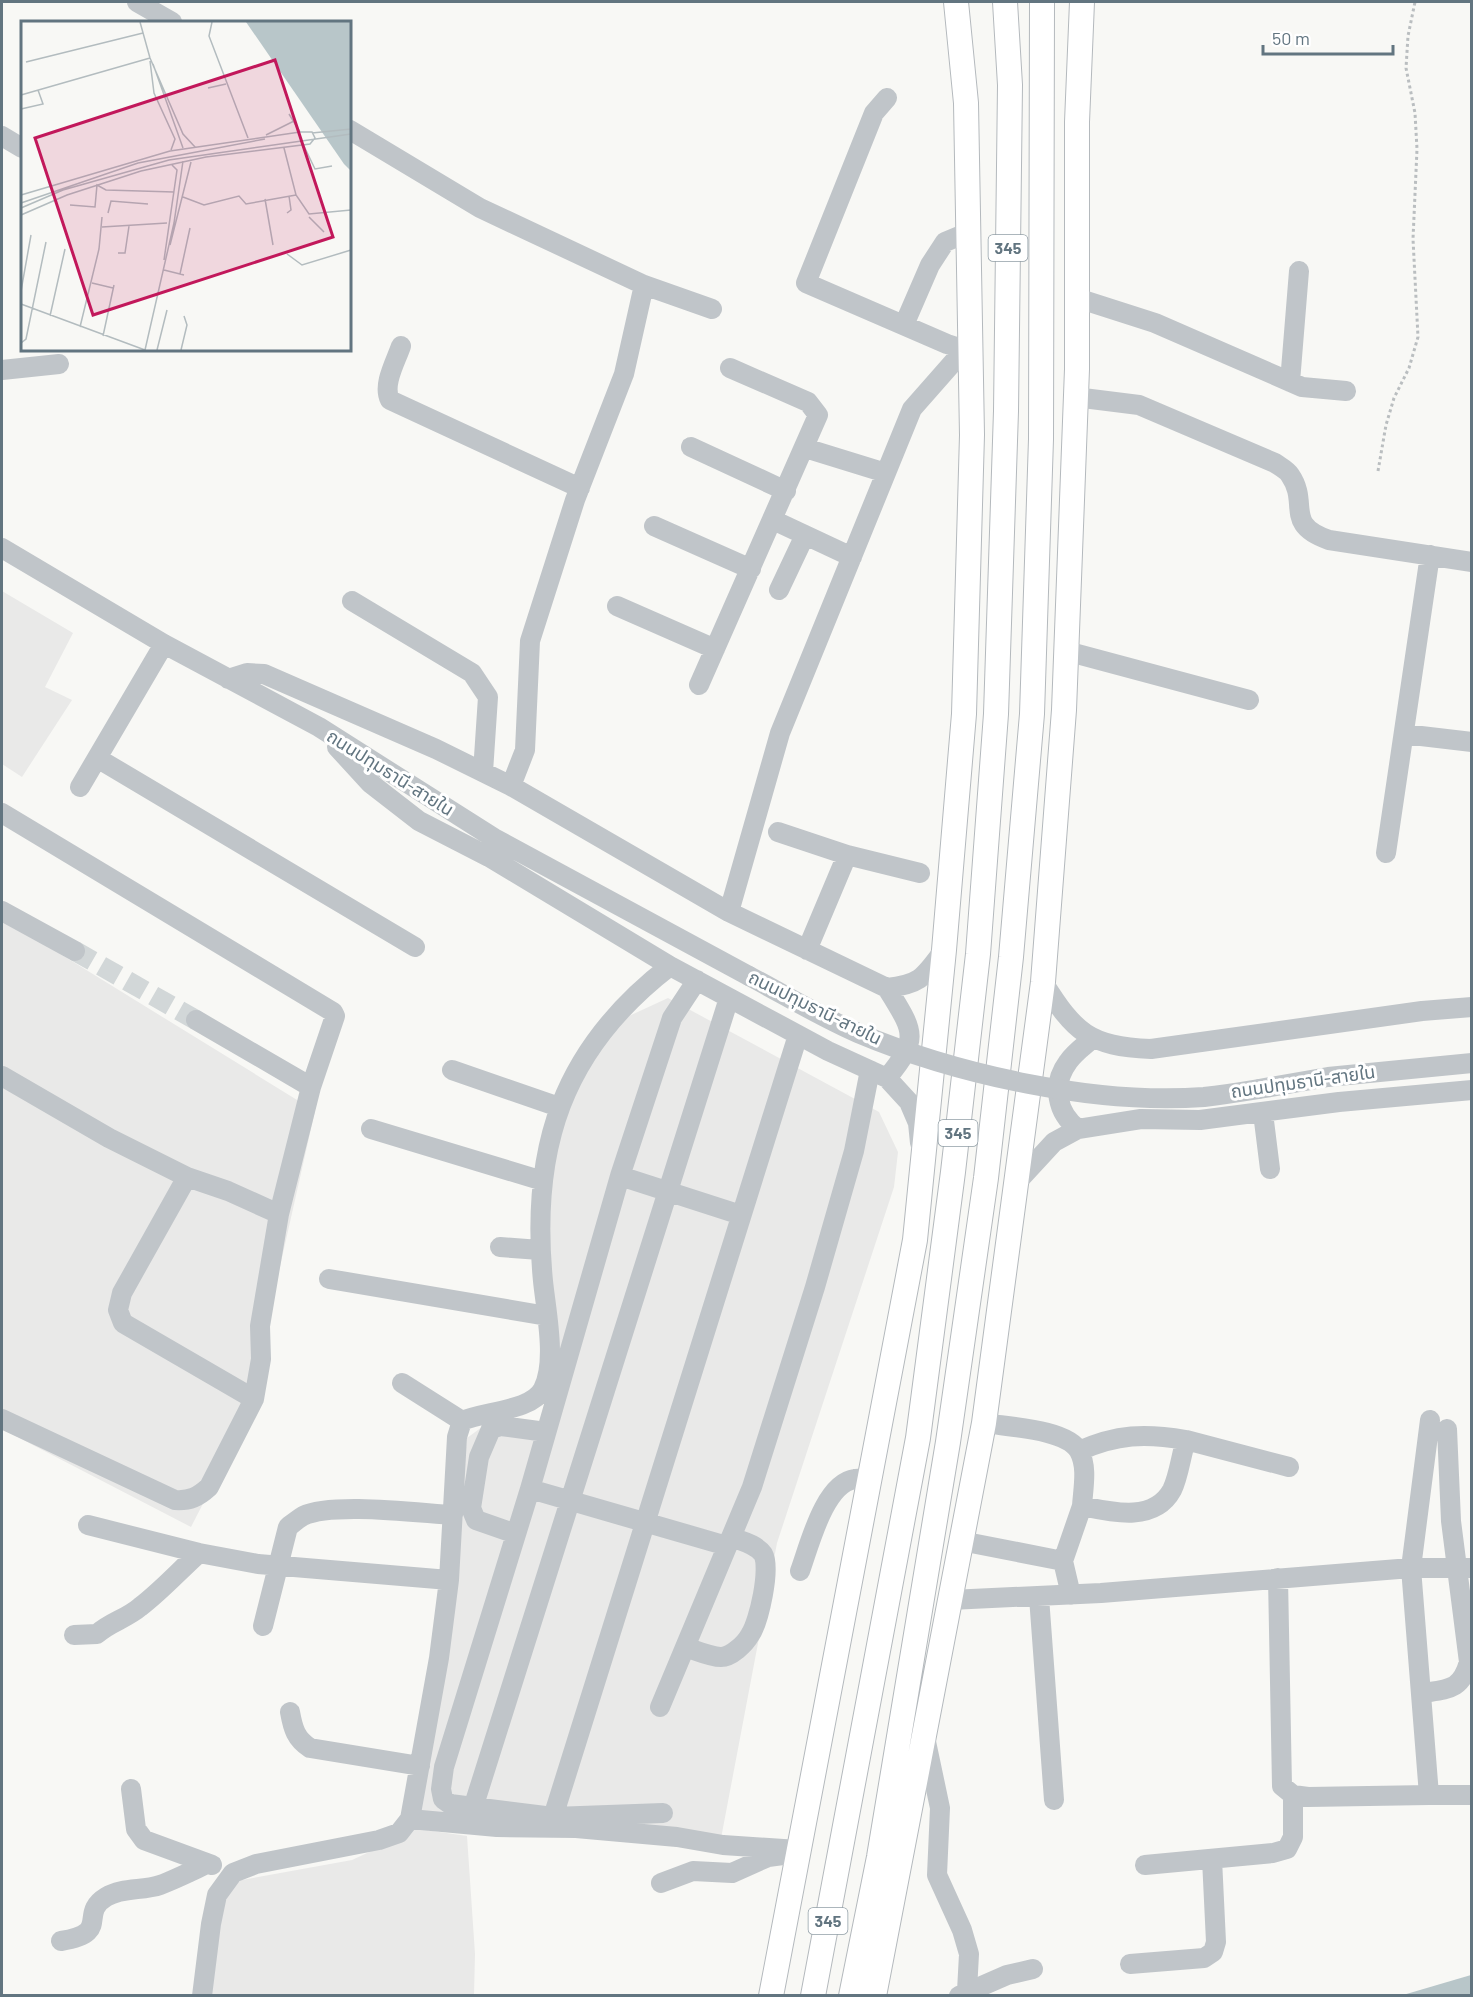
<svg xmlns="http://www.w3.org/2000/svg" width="1473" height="1997" viewBox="0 0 1473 1997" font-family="Barlow,'Noto Sans Thai',sans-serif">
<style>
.built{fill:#e9e9e8}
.water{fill:#b8c6c9}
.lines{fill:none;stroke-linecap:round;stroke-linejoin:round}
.minor-tunnel{stroke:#d2d7d8;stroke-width:20;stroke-dasharray:20 10;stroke-linecap:butt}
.major-casing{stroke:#b4b9bd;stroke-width:26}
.path{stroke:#babec0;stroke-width:3;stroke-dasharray:3 3;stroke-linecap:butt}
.minor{stroke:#c0c5c9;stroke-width:20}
.major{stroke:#fff;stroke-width:24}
.minor-bridge{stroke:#c0c5c9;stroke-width:20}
.labels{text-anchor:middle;stroke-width:6;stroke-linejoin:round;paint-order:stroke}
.shield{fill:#fff;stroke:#919ea6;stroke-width:1.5}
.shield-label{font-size:16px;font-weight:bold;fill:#627580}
.street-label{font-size:18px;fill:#627580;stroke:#fff}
.inset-road{fill:none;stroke:#b3bcbf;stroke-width:1.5}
.view{fill:#c2185b;fill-opacity:0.15;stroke:#c2185b;stroke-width:3}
.inset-edge{fill:none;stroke:#627580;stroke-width:3}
</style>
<rect width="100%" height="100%" fill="#f8f8f5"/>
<!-- built -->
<path class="built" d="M 2,591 L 73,633 L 45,687 L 72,700 L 22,777 L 2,764 Z
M 2,918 L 315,1111 L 261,1351 L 268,1377 L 191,1527 L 2,1429 Z
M 668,998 L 879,1112 L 898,1152 L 894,1187 L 777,1543 L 719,1849 L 414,1821 L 457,1534 L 467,1438 L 482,1427 L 542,1423 L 553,1384 L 547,1206 L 563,1119 L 580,1080 L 616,1022 Z
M 412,1828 L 467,1836 L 475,1954 L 474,1995 L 206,1996 L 221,1899 L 236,1881 L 352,1860 L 406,1835 Z"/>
<!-- water -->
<path class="water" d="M 1471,1975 L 1471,1995 L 1403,1995 Z"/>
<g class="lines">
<!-- minor-tunnel -->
<path class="minor-tunnel" d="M 75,951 L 196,1020"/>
<defs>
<path id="major" d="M 771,1996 L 915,1240 L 944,950 L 964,714 L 972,435 L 966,103 L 956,2
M 813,1996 L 918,1438 L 953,1172 L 978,954 L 996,714 L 1006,411 L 1010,85 L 1005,2
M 851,1996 L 879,1857 L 948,1442 L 986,1178 L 1011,957 L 1032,714 L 1041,439 L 1042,2
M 874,1996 L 984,1423 L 1043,982 L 1064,710 L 1077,369 L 1077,122 L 1082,2"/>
</defs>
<!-- major casing -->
<use href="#major" class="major-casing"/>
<!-- path -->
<path class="path" d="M 1378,471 L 1386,425 L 1394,398 L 1409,368 L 1418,337 L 1413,239 L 1417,149 L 1415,113 L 1406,68 L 1408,36 L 1415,2"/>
<!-- minor -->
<path class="minor" d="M 137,2 L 172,22
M 887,98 L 874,113 L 806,283 L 947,344 L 972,352
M 350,130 L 480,208 L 644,285 L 712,309
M 2,136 L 22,148
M 1077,298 L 1155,323 L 1302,387 L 1346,391
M 904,325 L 930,265 L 945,242 L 969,232
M 401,346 C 396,361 382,385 390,400 L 580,488
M 2,370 L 59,364
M 1290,382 L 1299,271
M 1075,397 L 1139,405 L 1275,463 C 1279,466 1287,470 1290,475 C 1310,504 1283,524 1329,540 L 1472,562
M 691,447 L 786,491
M 805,448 L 886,473
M 773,520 L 852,557
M 654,526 L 751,569
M 2,548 L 164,644 L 319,727 L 494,838 L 749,976
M 779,590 L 805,535
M 352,601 L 472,673 L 488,697 L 483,772
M 617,606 L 715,649
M 1066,651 L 1249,700
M 228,679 L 247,673 L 264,674 L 436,749 L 511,786 L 729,912 L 887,988 C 921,984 924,977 944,950
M 699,685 L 818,415 L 808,402 L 730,368
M 1404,734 L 1472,742
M 337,747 L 370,783 L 419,821 L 489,857 L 670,966 L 828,1051 L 887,1078 L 909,1102 L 918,1123 L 920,1143
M 97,758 L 415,947
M 511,786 L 525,750 L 530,641 L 575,500 L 624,374 L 644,285
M 80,787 L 164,644
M 2,813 L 333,1012 L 335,1016 L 311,1087
M 778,832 L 847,855 L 920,873
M 1386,853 L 1430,555
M 2,911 L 75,951
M 729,912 L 780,733 L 912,409 L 956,359 L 972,352
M 807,950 L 847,855
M 1043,982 C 1075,1033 1089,1046 1151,1049 L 1422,1011 L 1472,1007
M 887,988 C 913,1031 921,1037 887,1078
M 452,1070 L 559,1107
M 2,1076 L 109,1138 L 187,1177 L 228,1191 L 279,1214
M 1259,1089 L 1328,1077 L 1472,1063
M 1263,1113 L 1270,1169
M 371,1129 L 543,1181
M 1078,1129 C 1057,1113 1051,1085 1068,1062 C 1074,1053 1084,1046 1092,1039
M 620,1176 L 741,1215
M 187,1177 L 122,1293 L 118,1310 L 123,1323 L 254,1399 L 261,1359 L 260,1326 L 279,1214 L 311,1087 L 196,1020
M 1018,1181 L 1054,1142 L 1078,1129 L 1141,1119 L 1200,1120 L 1339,1102 L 1472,1090
M 500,1247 L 540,1250
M 329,1279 L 547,1316
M 402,1383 L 462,1421
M 2,1419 L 175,1500 C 190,1501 198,1497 209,1487 L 254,1399
M 1430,1420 L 1411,1568 L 1429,1795 L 1472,1795
M 984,1423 C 1008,1427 1067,1429 1079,1451 C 1088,1467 1083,1489 1082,1506
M 1079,1451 C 1117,1434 1145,1433 1186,1440
M 530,1489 L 727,1546
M 88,1525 L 199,1553 L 258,1564 L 449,1580
M 516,1534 L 476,1520 L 471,1508 L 479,1457 L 491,1429 L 501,1426 L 546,1432
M 961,1541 L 1063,1561 L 1082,1506 C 1111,1512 1154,1523 1172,1490 C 1179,1476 1181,1455 1186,1440 L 1289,1467
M 1063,1561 L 1071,1595
M 800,1571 C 809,1547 824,1483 855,1479 C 859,1478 865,1480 869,1480
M 1278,1578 L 1282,1786 L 1293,1795 L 1308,1797 L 1429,1795
M 1039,1597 L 1054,1800
M 950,1600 L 1101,1593 L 1411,1568 L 1472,1568
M 263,1626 L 288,1527 C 292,1524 298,1519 303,1516 C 332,1502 418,1513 453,1515
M 74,1635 L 97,1634 C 110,1622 126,1619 140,1607 C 161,1591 179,1571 199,1553
M 685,1647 C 695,1650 710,1657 721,1657 C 731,1657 745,1644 750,1635 C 759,1622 771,1568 763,1554 C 756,1544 741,1541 731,1537
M 1423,1693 C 1449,1689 1461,1690 1469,1662 L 1451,1521 L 1447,1429
M 660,1707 L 752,1487 L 815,1287 L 854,1151 L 870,1070
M 290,1712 C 293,1729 296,1739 310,1748 L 420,1766
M 925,1737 L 940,1808 L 937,1875 L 962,1930 L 969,1954 L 967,1991
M 131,1789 L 136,1829 L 144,1840 L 212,1865
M 473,1808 L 729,998
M 663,1813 L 553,1817 L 798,1035
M 553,1817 L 450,1804 L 443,1799 L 441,1789 L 444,1767 L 530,1489 L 620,1176 L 672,1018 L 697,980
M 410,1819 L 497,1827 L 576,1828 L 677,1837 L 723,1845 L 798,1850
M 1145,1865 L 1273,1853 L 1287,1849 L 1293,1837 L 1293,1795
M 661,1883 L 693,1871 L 732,1873 L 768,1857 L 783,1855
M 61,1941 C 112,1933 78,1914 106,1897 C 122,1887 143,1891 160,1885 C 176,1879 192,1871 207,1864
M 1130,1964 L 1204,1958 L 1213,1952 L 1216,1942 L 1212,1859
M 202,1996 L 211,1924 L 217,1895 L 233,1873 L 256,1864 L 379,1840 L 399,1833 L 410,1819 L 439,1658 L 449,1580 L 457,1437 L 462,1421 C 484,1411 532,1411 543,1389 C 557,1362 546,1311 543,1281 C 530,1148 562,1049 670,966
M 959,1996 L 1007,1975 L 1033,1969"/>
<!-- major -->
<use href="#major" class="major"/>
<!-- minor-bridge -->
<path class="minor-bridge" d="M 749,976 C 785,995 821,1017 858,1033 C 958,1075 1095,1105 1204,1097 C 1222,1095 1241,1092 1259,1089"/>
</g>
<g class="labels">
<!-- shield labels -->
<g class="shield">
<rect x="988.5" y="235" width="39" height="26" rx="4.5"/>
<rect x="938.5" y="1120" width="39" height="26" rx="4.5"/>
<rect x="808.5" y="1908" width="39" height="26" rx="4.5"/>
</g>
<g class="shield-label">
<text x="1008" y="254">345</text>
<text x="958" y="1139">345</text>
<text x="828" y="1927">345</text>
</g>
<!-- street labels -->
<g class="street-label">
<text transform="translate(390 773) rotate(32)" y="6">ถนนปทุมธานี-สายใน</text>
<text transform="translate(815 1008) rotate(26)" y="6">ถนนปทุมธานี-สายใน</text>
<text transform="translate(1303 1082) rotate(-8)" y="6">ถนนปทุมธานี-สายใน</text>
</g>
</g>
<!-- overview -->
<g transform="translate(21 21)">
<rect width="330" height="330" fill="#f8f8f5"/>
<path d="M 225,1 L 330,1 L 330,150 L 323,143 Z" fill="#b8c6c9"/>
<path class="inset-road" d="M 119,1 L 129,37 L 162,113 L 174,126M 191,1 L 188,15 L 227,117M 129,40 L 133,72 L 154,118 L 150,129M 5,41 L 122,12M 132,43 L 162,127M 187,67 L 205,63M 0,74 L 129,37M 0,88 L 22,83 L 17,69M 268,93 L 279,111M 291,112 L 330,108M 245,114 L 273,100M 282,123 L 294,148 L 311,145M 263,127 L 275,174 L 288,193 L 330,189M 0,174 L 149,130 L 279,111 L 291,111 L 294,117 L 289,123 L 185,136 L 120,150 L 46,174 L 0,194M 162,176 L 183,184 L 218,175 L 225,183 L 275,174M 244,178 L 252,224M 0,182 L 117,142 L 244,118M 49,184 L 74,186 L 76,164 L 85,169 L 153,171M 0,187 L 42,169 L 148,139 L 330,113M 87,192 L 90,180 L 127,183M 266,192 L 270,189 L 268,175M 288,196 L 303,211M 81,206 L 146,202M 149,224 L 170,141M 97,232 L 104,232 L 108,205M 266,233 L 281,244 L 330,229M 143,239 L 156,149 L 151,144M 143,249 L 163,254M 159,253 L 169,207M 71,262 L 92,267M 0,270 L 10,214M 0,283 L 124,329M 29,295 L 44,228M 59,306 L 78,228 L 81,196M 82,315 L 93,264M 0,322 L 5,318 L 25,221M 124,329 L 153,202 L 162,140M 136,329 L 146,289M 160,329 L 166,304 L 163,295"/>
<path class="view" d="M 254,39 L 312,216 L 72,294 L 14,117 Z"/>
<rect width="330" height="330" class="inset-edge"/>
</g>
<!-- border -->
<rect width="1473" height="1997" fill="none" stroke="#627580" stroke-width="6"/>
<!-- scale -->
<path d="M1263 45v9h130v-9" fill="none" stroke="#627580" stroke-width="3"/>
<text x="1272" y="45" font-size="18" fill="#627580" stroke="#ffffff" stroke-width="4.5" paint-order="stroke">50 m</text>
</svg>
